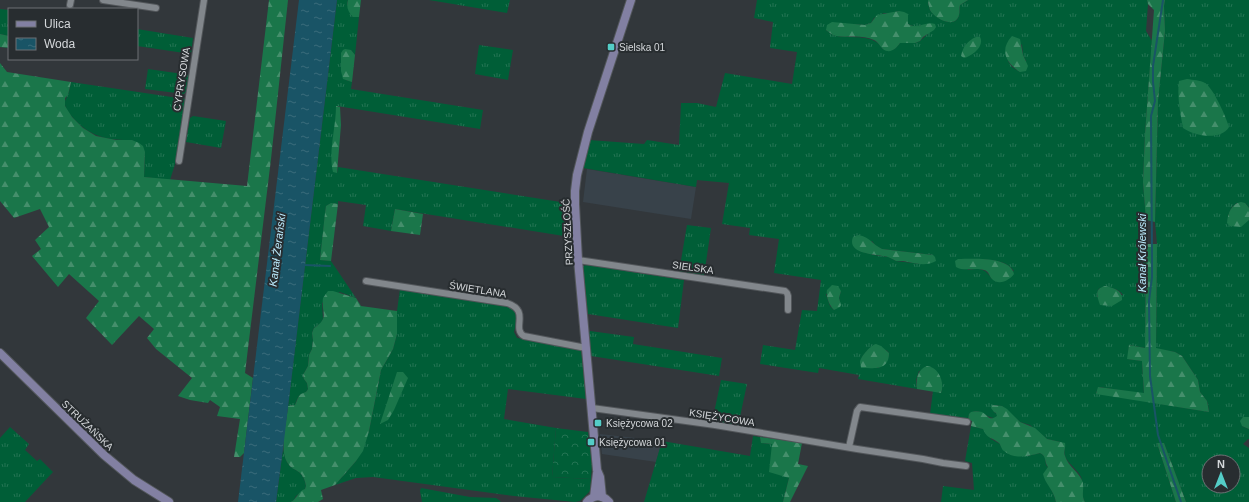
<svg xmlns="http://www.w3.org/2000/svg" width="1249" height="502" viewBox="0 0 1249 502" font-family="Helvetica,sans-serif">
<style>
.built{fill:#38424a}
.grass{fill:url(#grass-tufts);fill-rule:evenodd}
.forest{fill:url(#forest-firs)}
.park{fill:url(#park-crowns)}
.water{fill:url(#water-ripples)}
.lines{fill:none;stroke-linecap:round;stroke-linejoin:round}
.stream{stroke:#195466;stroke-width:2}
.street-casing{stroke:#52565a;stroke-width:8}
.secondary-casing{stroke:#52565a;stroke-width:10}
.street{stroke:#82878c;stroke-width:6}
.secondary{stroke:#8280a2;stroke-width:8}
.poi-dot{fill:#54cdc7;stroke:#282d30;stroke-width:1.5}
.labels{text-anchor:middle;stroke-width:4;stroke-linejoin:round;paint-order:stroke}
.poi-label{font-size:10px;fill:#d5d8db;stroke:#282d30;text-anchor:start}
.street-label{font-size:10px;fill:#d5d8db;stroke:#282d30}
.water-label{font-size:11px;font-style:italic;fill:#bcedff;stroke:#282d30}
</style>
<defs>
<pattern id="grass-tufts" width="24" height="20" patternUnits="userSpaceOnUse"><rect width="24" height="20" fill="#005e37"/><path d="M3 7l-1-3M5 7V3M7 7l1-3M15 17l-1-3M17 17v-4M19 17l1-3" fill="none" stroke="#247453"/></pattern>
<pattern id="forest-firs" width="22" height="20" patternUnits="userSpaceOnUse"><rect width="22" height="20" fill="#1a764a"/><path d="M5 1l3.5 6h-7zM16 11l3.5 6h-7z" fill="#458f6c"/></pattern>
<pattern id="park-crowns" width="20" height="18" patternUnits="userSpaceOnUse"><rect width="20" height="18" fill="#005e37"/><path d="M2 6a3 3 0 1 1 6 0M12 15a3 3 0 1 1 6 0" fill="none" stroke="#247453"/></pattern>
<pattern id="water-ripples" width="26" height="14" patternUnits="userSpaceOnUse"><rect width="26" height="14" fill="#195466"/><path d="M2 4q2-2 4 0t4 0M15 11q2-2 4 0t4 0" fill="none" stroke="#3a6c7b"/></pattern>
</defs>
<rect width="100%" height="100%" fill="#32373b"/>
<!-- built -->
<path class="built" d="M 587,169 L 696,187 L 691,219 L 583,202 Z
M 600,434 L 662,441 L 656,462 L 602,454 Z"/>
<!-- grass -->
<path class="grass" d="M 337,0 L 348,0 L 347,4 L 353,17 L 359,17 L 355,55 L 351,50 L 341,53 L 341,64 L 346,80 L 352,82 L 351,89 L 483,110 L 480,129 L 337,106 L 334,137 L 337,173 L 338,167 L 567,203 L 570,237 L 395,209 L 391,231 L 363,226 L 366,205 L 338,201 L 338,204 C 333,203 330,203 326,206 L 320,260 L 331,261 L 356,298 L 340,292 L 322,303 L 323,319 L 321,323 L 314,328 L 312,333 L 313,340 L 312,349 L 309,355 L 308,366 L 303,375 L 304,379 L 307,383 L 308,389 C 306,394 302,393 299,396 C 297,399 296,402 295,405 L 288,406 Z
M 429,0 L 510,0 L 507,13 Z
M 757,0 L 928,0 C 928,3 929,7 930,10 C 935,18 955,30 959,15 C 960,12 959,8 960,5 L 968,0 L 1147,0 L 1148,4 L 1146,31 L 1152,41 L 1145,134 L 1143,182 L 1146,220 L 1145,348 L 1129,345 L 1128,359 L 1142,361 L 1144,394 L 1099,387 L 1096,393 L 1209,412 L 1208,405 L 1207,401 L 1200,392 L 1198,380 L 1182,356 L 1175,352 L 1156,349 L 1157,244 L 1155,222 L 1158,101 L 1165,31 L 1164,6 L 1165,0 L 1249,0 L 1249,208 L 1245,203 L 1237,203 L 1232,207 L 1228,216 L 1248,221 L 1249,220 L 1249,417 L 1243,417 L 1242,426 L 1249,429 L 1249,439 L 1248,439 L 1243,444 L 1249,448 L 1249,502 L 1186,502 L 1164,443 L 1157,443 L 1176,502 L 1085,502 C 1080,495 1084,485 1081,477 C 1076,466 1061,461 1065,447 L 1060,442 L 1047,439 L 1030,425 L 1020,422 L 1002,406 L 992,405 L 994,412 L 997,414 L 997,416 L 995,418 C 985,418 979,406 969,414 L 968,420 L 930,414 L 933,391 L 941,393 C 943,386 941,381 939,375 L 919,371 L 916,380 L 917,389 L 858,379 L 859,375 L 819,368 L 818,373 L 760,364 L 763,345 L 795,350 L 802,310 L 817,311 L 821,280 L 774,273 L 779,239 L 749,235 L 750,228 L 722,224 L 729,183 L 697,180 L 696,187 L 583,168 L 589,140 L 644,144 L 647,140 L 679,145 L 681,103 L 697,103 L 716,107 L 725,73 L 792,84 L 797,52 L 770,48 L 773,22 L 754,18 ZM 899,11 L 908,20 L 908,24 C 914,27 917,27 922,25 L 928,34 L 920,41 L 915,43 L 900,43 C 894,51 892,51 883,49 C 873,33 853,39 837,36 C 832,35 829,32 826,30 L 849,24 L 865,25 L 871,23 L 874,18 L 884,13 L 891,13 ZM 1022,44 L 1023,55 L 1026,61 L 1020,72 L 1012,67 L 1008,61 ZM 872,241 L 876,246 L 882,249 L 933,255 L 921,264 L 896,261 L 889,257 L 874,255 L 860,251 ZM 964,259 C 981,261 1003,256 1014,271 L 992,279 C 985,268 980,268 968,270 ZM 1100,288 C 1108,288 1118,287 1123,295 L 1097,297 L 1098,290 ZM 841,291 L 839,298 L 840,302 L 834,310 L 830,306 L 826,294 ZM 869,349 L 886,350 L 889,353 L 889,356 L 878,368 L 872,368 L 862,357 ZM 1209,462 L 1233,462 L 1233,486 L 1209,486 Z
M 0,9 L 9,10 L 9,36 L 0,34 Z
M 137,29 L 193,38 L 191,54 L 137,46 Z
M 479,45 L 513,50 L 508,80 L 475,74 Z
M 148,69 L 190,75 C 189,82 189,89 184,94 L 145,89 Z
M 71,82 L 185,99 L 184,112 L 176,161 L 170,180 L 144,177 L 145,152 L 132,140 C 109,140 92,138 75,120 C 72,117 66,110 65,105 C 64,100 67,98 68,94 C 70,90 70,86 71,82 Z
M 193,116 L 226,121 L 221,148 L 186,142 L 190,118 Z
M 687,225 L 711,228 L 704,276 L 679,272 Z
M 587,265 L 684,280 L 678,328 L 588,314 L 583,266 Z
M 400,289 L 507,306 C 521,311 517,320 514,332 L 517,338 L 581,349 L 586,399 L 508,389 L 504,419 L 556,428 L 552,477 L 591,479 L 590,491 L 580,501 L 575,502 L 514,496 L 373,477 L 356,478 L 335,485 L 356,461 L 369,431 L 381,370 L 393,349 L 397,334 L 397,311 Z
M 590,331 L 634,337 L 633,344 L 722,358 L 719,376 L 591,356 L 589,333 Z
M 721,380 L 747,384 L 738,426 L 712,422 Z
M 971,426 L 983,429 L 991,439 L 1000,444 L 1002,448 L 1012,455 L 1027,456 L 1040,453 L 1042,454 L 1045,457 L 1046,465 L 1048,467 C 1042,481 1054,489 1056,502 L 941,502 L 943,486 L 974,490 L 972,463 L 965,461 Z
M 10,427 L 29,444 L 25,450 L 37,461 L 40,459 L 53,472 L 25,502 L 0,502 L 0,438 Z
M 753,436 L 760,437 L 761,443 L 772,444 L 789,478 L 783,502 L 644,502 L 662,441 L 750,456 Z
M 283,449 C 284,453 285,458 287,462 C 293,473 303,467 306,486 L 305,489 L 296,496 L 294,500 L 291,502 L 276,502 Z
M 421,488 L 470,497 L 496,498 L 499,500 L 501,502 L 422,502 L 420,491 Z"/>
<!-- forest -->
<path class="forest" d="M 269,0 L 288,0 L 271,159 L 245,373 L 253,378 L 244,453 L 240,457 L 234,457 L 240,419 L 217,416 L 220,407 L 210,400 L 208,403 L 190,400 L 178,396 L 192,378 L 156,349 L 147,338 L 154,329 L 139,316 L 112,345 L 86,318 L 99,301 L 69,274 L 58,287 L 32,256 L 41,249 L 35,240 L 49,227 L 40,209 L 14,218 L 0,201 L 0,63 L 7,72 L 71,82 L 68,95 L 65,98 L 65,106 L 72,117 L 83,128 L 96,136 L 116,140 L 132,140 L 139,143 L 143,146 L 145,152 L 144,177 L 247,186 Z
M 348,0 L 361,0 L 359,17 L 353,17 C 348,12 346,7 348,0 Z
M 928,0 L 968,0 L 960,5 C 959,8 960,12 959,15 C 955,30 934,18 930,10 C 929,7 928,3 928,0 Z
M 1147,0 L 1165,0 L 1164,6 L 1165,31 L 1158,101 L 1155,222 L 1146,220 L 1143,182 L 1145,134 L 1154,10 L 1148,4 Z
M 899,11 L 904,12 L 908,14 L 908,24 C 919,30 925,21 935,24 L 936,27 L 934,30 L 923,37 L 920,41 L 915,43 L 900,43 C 897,47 893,52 887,51 C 882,51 879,42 874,40 C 862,34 848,38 836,36 C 832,35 829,32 826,30 L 827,25 L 832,22 L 865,25 L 871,23 L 877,15 Z
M 0,34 L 9,36 L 9,48 L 0,47 Z
M 1012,36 L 1020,39 L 1023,55 L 1028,66 L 1026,71 L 1020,72 C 1006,63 999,50 1012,36 Z
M 976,37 L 980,37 C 985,46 972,56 964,58 L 961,56 C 963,47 967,41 976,37 Z
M 345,49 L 351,50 L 355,55 L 352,82 L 343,79 L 341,71 L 341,53 L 343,50 Z
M 1187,79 C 1193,80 1200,80 1205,83 C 1214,89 1226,117 1229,127 C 1221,141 1194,136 1183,128 C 1180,112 1177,97 1179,81 Z
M 336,106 L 340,107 L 341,125 L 337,173 L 333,172 C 328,151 336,128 336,106 Z
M 1241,202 L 1245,203 L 1249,208 L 1249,220 L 1241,227 L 1230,226 L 1227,223 C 1228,213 1231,204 1241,202 Z
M 331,203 L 338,204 L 331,261 L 320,260 L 325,213 L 326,206 Z
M 395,209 L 423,214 L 420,235 L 391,231 Z
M 859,235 C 871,238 872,244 882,249 L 933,255 L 935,257 L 936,261 C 925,267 914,263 903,261 C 901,261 899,261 896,261 C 894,260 891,258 888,257 C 878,254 846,255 853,237 Z
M 1146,244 L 1157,244 L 1156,348 L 1175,352 L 1182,356 L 1198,380 L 1200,392 L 1207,401 L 1209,412 L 1096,394 L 1098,387 L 1144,393 L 1142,361 L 1127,359 L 1129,345 L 1145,348 Z
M 958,259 C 973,259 1010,256 1014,274 C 1010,280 999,286 992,279 C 989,276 989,271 984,270 C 974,267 965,272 956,267 L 955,261 Z
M 832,285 L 838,286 L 841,291 L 839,298 L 841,305 L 840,307 L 834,310 C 829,305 826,297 827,290 Z
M 1105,286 C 1113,288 1123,290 1122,300 L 1112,306 L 1100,305 C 1097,296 1094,289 1105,286 Z
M 328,291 L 333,291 L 356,298 L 361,306 L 397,311 L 397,334 L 393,349 L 381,370 L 369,431 L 363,451 L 356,461 L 335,485 L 321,490 L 323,499 L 318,502 L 291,502 C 297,499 298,491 305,489 L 306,486 C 303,467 294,474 287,462 C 279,449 287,421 288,406 L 295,405 C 297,401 298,396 301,394 C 305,392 306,393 308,389 L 307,383 L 304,379 L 303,375 L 308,366 L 309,355 L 312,349 L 313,340 L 312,333 L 314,328 C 330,317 321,314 323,298 Z
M 876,344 L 881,346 L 889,353 C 889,371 874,368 861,368 C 861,366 860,364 860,362 C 861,356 871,345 876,344 Z
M 927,366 C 939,367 945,383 941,393 L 917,389 C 916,379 917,370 927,366 Z
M 397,372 L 403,372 L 408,378 L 394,410 L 388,420 L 380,424 Z
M 992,405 L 1002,406 L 1007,409 L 1020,422 L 1035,428 L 1047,439 L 1065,443 C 1066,448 1063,452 1065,456 C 1068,467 1080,472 1083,483 C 1084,490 1081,496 1085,502 L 1056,502 C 1054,490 1045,484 1043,474 L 1048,467 C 1044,462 1047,456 1040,453 C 1029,456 1014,460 1004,451 C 1001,449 1001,445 999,443 C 992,437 988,440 983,429 L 971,426 L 972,421 L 968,420 L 969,414 L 971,412 C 974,411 978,411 982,412 C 988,415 989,422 997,416 L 996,413 L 994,412 L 991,408 Z
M 1243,417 L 1249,417 L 1249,429 L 1242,426 L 1240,421 Z
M 760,437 L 802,443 L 798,464 L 808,466 L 790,502 L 783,502 L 789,478 L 769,472 L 772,444 L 761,443 Z
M 1157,443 L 1164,443 L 1186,502 L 1176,502 Z"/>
<!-- park -->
<path class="park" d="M 556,428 L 588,432 L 592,463 L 591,479 L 552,477 Z"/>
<!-- water -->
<path class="water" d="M 299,0 L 337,0 L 283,449 L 276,502 L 238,502 Z"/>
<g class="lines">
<!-- stream -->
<path class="stream" d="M 1163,0 L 1153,66 L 1153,82 L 1155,101 L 1151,116 L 1152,257 L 1152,277 L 1149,301 L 1150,376 L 1158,435 L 1181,502
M 303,265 L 330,266"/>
<defs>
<path id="street" d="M 103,0 L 156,8
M 70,5 L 71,0
M 179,161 L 204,0
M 578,260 L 785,291 L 787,293 L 788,296 L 788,310
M 366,281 L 507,303 C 531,311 511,328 524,336 L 586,348
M 592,408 L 715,425 L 857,449 L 923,459 L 943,463 L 966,466
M 849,447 L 857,411 L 860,407 L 967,422"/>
<path id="secondary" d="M 0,353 L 104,455 L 134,480 L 169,502
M 594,497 L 597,473
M 602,497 L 600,477 L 597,470 L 578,260 L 575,204 L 575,191 L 577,175 L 588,132 L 631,0
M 587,502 C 593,495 602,494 609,502"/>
</defs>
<!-- street casing -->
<use href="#street" class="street-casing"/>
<!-- secondary casing -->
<use href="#secondary" class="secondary-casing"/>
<!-- street -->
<use href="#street" class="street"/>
<!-- secondary -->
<use href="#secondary" class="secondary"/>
</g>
<!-- markers -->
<g class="poi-dot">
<rect x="607" y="43" width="8" height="8" rx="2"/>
<rect x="594" y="419" width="8" height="8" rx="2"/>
<rect x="587" y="438" width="8" height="8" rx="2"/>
</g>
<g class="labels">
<!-- poi labels -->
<g class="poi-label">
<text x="619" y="51">Sielska 01</text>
<text x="606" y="427">Księżycowa 02</text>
<text x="599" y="446">Księżycowa 01</text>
</g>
<!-- street labels -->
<g class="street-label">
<text transform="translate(181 79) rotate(-81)" y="4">CYPRYSOWA</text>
<text transform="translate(567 232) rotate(-93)" y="4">PRZYSZŁOŚĆ</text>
<text transform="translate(693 267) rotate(8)" y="4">SIELSKA</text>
<text transform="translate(478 289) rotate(9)" y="4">ŚWIETLANA</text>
<text transform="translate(722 417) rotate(9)" y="4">KSIĘŻYCOWA</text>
<text transform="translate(88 425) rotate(44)" y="4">STRUŻAŃSKA</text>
</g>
<!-- water labels -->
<g class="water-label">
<text transform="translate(277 250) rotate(-83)" y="4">Kanał Żerański</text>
<text transform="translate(1142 253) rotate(-90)" y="4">Kanał Królewski</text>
</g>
</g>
<!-- legend -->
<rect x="8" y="8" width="130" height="52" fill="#282d30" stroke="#6d7174"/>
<rect x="16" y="21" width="20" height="6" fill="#8280a2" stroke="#6d7174"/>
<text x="44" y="28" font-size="12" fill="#d5d8db">Ulica</text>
<rect x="16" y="38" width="20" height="12" fill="url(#water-ripples)" stroke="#6d7174"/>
<text x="44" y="48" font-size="12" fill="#d5d8db">Woda</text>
<!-- north arrow -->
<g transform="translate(1221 474)"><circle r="19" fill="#282d30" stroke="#6d7174"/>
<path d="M0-3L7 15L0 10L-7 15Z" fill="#54cdc7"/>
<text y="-6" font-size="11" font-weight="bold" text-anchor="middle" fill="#d5d8db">N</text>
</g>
</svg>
